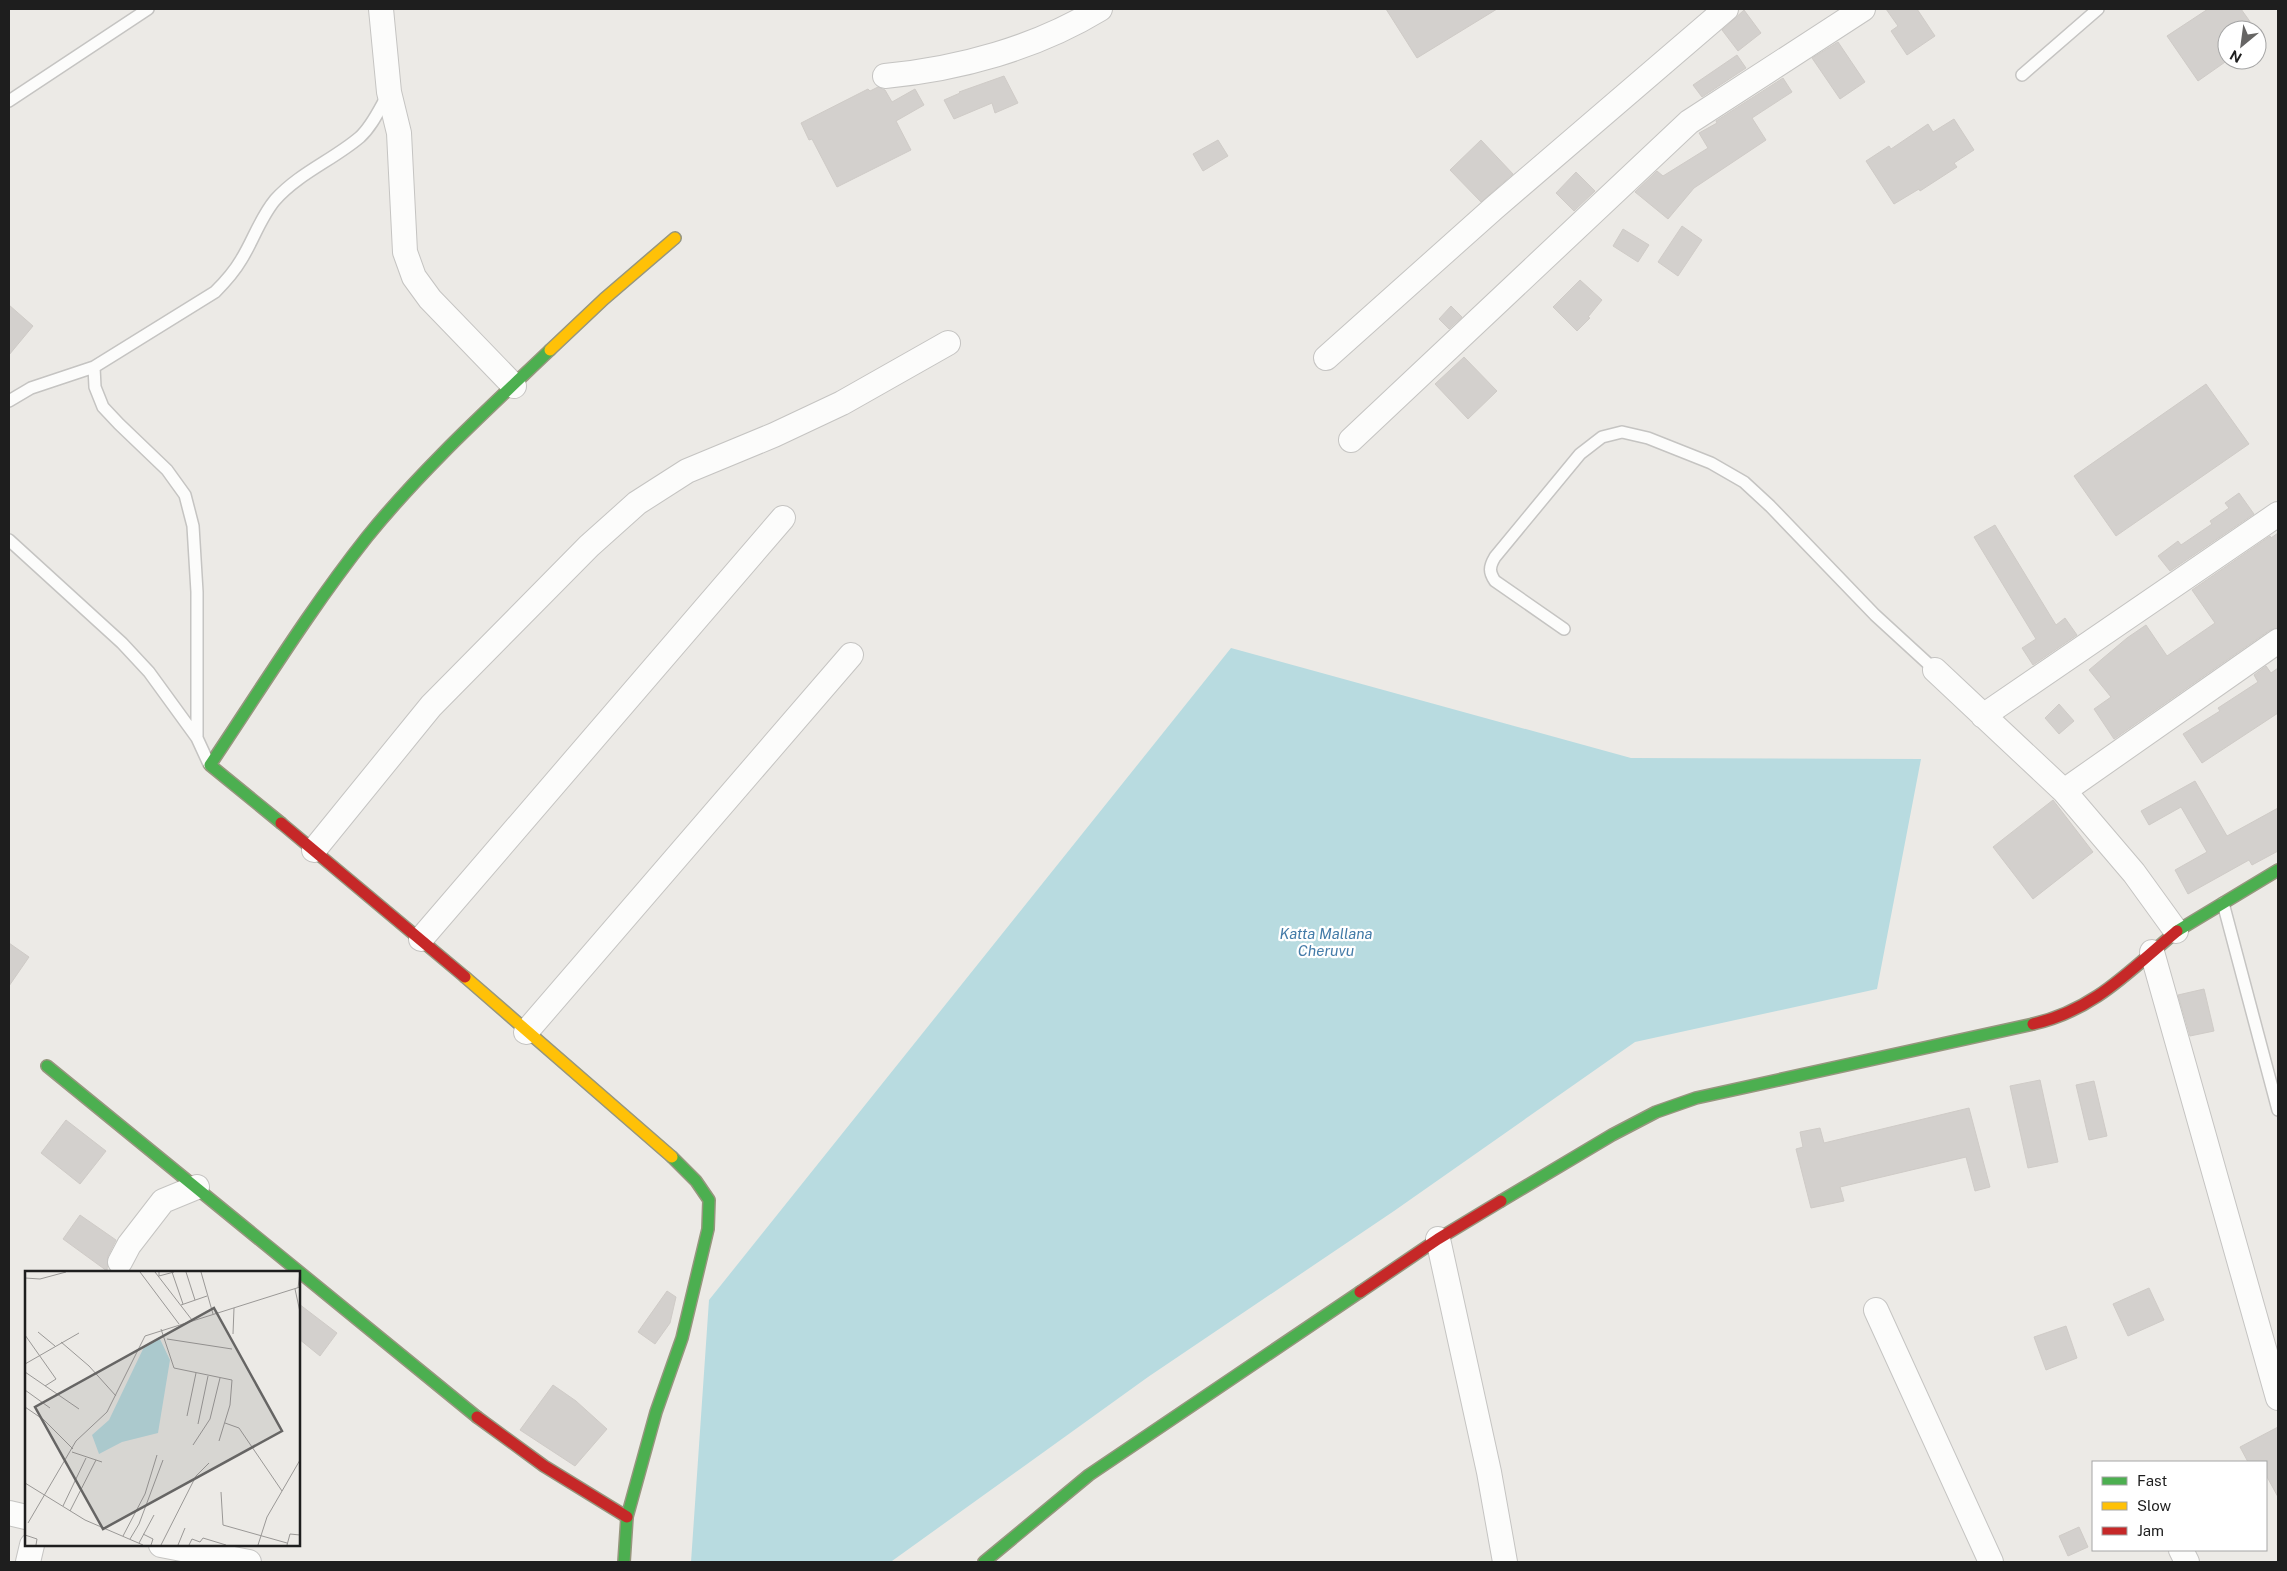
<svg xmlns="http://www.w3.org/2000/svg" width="2287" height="1571" viewBox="0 0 2287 1571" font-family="'Public Sans',sans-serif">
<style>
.water{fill:#b8dbe0}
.building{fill:#d3d0cd;stroke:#cfcbc7}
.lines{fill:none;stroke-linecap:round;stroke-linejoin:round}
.lane-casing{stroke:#c5c4c2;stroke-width:14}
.street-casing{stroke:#c5c4c2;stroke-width:26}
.fast-casing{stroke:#96967e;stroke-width:14}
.slow-casing{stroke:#96967e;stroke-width:14}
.jam-casing{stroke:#96967e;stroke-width:14}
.lane{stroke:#fcfcfb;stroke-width:11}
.street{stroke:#fcfcfb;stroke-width:24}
.fast{stroke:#4caf50;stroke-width:11}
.slow{stroke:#ffc107;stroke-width:11}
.jam{stroke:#c62828;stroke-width:11}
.labels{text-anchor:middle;stroke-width:4.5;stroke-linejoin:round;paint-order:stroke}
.water-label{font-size:15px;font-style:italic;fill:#447ba8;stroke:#fff}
.inset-road{fill:none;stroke:#9a9896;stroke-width:1}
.view{fill:#666564;fill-opacity:0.15;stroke:#666564;stroke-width:2.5}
.inset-edge{fill:none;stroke:#1e1e1e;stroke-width:2.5}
</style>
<rect width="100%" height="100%" fill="#eceae6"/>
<!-- water -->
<path class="water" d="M 1231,648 L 1631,758 L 1921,759 L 1877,989 L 1635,1042 L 1394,1211 L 1148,1377 L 892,1561 L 691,1562 L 709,1300 Z"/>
<!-- building -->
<path class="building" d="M 1386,9 L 1497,9 L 1417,58 Z
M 1886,9 L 1917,9 L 1935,36 L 1907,55 L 1891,31 L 1898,26 Z
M 2208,9 L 2241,9 L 2256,30 L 2227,30 L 2228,60 L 2198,81 L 2167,36 Z
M 1744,10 L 1761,33 L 1738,51 L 1722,30 Z
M 1838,42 L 1865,82 L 1840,99 L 1812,58 Z
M 1737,55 L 1746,68 L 1702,97 L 1693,85 Z
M 1004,76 L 1018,103 L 995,113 L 992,103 L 954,119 L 944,100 L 960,93 L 959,92 Z
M 1783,78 L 1792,92 L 1752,118 L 1766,140 L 1694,188 L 1668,219 L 1635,192 L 1657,171 L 1663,176 L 1708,148 L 1699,133 L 1717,123 L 1716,121 Z
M 878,87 L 885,90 L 892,102 L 915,89 L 924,105 L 896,121 L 911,150 L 837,187 L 812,139 L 809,140 L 801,123 L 868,89 L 870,91 Z
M 1954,119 L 1974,150 L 1954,163 L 1957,167 L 1920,191 L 1919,189 L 1894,204 L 1866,161 L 1889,146 L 1891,149 L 1928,124 L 1933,132 Z
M 1218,140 L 1228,156 L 1203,171 L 1193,154 Z
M 1481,140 L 1513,174 L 1481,202 L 1450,170 Z
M 1576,172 L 1595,191 L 1574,211 L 1556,193 Z
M 1682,226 L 1702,240 L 1678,276 L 1658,262 Z
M 1623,229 L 1649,245 L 1638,262 L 1613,246 Z
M 1580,280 L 1602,300 L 1588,317 L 1590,318 L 1577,331 L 1553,307 Z
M 9,305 L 33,326 L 9,355 Z
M 1451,306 L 1462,317 L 1449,329 L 1439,319 Z
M 1464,357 L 1497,391 L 1468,419 L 1435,384 Z
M 2206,384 L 2249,444 L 2116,536 L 2074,476 Z
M 2239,493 L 2254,514 L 2170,571 L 2158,556 L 2178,541 L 2181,545 L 2212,524 L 2210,521 L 2229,508 L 2225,503 Z
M 1995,525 L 2056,625 L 2065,618 L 2077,635 L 2033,665 L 2022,648 L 2036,639 L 1974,537 Z
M 2278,533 L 2278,628 L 2270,630 L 2114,739 L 2094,709 L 2111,697 L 2089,670 L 2127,638 L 2146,625 L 2167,656 L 2215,623 L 2192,590 L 2270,536 L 2271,538 Z
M 2266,666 L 2271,673 L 2278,668 L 2278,713 L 2202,763 L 2183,734 L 2220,711 L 2218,708 L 2258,682 L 2254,675 Z
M 2059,704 L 2074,721 L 2059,734 L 2045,718 Z
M 2195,781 L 2227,836 L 2278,808 L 2278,851 L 2252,865 L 2249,860 L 2188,894 L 2175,870 L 2207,852 L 2181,807 L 2149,825 L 2141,811 Z
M 2053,800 L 2093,852 L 2033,899 L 1993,847 Z
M 9,943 L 29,957 L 9,986 Z
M 2204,989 L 2214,1031 L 2190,1036 L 2178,995 Z
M 2040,1080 L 2058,1162 L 2028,1168 L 2010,1086 Z
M 2094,1081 L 2107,1136 L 2089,1140 L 2076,1085 Z
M 1969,1108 L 1990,1187 L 1975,1191 L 1966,1157 L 1840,1187 L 1844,1201 L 1811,1208 L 1796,1149 L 1803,1147 L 1800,1132 L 1820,1128 L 1824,1143 Z
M 66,1120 L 106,1151 L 80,1184 L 41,1153 Z
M 80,1215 L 116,1240 L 108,1256 L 107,1271 L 63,1239 Z
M 2149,1288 L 2164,1320 L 2128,1336 L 2113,1304 Z
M 667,1291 L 676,1297 L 670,1323 L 655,1344 L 638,1332 Z
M 299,1304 L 337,1333 L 320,1356 L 299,1339 Z
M 2066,1326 L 2077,1358 L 2046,1370 L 2034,1337 Z
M 553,1385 L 576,1401 L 607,1429 L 575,1466 L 520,1430 Z
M 2278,1427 L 2278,1497 L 2266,1475 L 2266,1462 L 2248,1462 L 2240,1447 Z
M 2079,1527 L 2088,1547 L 2068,1556 L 2059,1536 Z"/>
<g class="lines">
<defs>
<path id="lane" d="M 2022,75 L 2098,9
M 9,101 L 148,9
M 94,367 L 95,387 L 103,407 L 119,424 L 167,470 L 185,495 L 193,526 L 197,592 L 197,738 L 209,764
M 9,401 L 31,388 L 94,367 L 215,292 C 225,282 234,272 241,260 C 253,241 260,218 275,200 C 299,173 333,160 360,137 C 372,126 379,110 387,96
M 9,540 L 122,643 L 149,672 L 197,738
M 1564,629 L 1495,581 C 1489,572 1489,567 1495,557 L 1580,454 L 1602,437 L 1622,432 L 1648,438 L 1711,463 L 1744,482 L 1770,506 L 1875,615 L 1935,670
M 2223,903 L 2278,1110"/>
<path id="street" d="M 381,9 L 389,92 L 399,133 L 405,252 L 414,277 L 430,299 L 514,386
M 885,76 C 959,69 1036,48 1100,9
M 1326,358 L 1494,208 L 1726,9
M 1351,440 L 1689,122 L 1863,9
M 1935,670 L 2064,791 L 2134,873 L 2176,931
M 1983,716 L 2278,514
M 2064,791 L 2278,641
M 314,850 L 431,706 L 589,546 L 637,503 L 687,471 L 774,435 L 842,403 L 948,343
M 421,939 L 783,518
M 2152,952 L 2278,1398
M 526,1032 L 851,655
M 1438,1239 L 1489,1472 L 1505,1562
M 120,1262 L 129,1245 L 163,1201 L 197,1187
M 1876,1310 L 1991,1562
M 9,1513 L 26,1517
M 161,1545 L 249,1562
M 2181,1550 L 2187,1562
M 28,1562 L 32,1545"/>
<path id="fast" d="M 281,823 L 210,765 C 261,689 310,609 367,537 C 422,469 487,410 550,350
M 2177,931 L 2278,870
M 47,1066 L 477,1417
M 1501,1201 L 1612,1135 L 1656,1112 L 1696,1098 L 2033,1024
M 624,1562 L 627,1517 L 656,1412 L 682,1338 L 708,1229 L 709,1200 L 696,1181 L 672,1157
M 984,1562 L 1089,1475 L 1360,1292"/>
<path id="slow" d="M 550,350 L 604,299 L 675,238
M 465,977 L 672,1157"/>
<path id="jam" d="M 281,823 L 465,977
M 2033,1024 C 2095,1010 2130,970 2177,931
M 1360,1292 L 1438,1239 L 1501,1201
M 477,1417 L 544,1466 L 627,1517"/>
</defs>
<!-- lane casing -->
<use href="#lane" class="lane-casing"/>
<!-- street casing -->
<use href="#street" class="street-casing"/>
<!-- fast casing -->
<use href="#fast" class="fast-casing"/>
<!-- slow casing -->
<use href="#slow" class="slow-casing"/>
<!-- jam casing -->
<use href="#jam" class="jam-casing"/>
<!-- lane -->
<use href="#lane" class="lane"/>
<!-- street -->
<use href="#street" class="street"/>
<!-- fast -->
<use href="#fast" class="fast"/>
<!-- slow -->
<use href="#slow" class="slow"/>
<!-- jam -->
<use href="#jam" class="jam"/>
</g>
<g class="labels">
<!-- water labels -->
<g class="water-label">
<text x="1326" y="939">Katta Mallana<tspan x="1326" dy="17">Cheruvu</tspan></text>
</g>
</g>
<!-- overview -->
<g transform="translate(25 1271)">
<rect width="275" height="275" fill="#eceae6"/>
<path d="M 134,66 L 145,89 L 133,162 L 97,171 L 74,183 L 67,164 L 84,149 L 119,76 Z" fill="#b8dbe0"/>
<path class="inset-road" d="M 115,1 L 154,53M 130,1 L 167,49M 134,1 L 134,5 L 149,1M 147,1 L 158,33M 161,1 L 170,29M 176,1 L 188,43M 0,7 L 15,8 L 41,1M 273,17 L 275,1M 270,18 L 275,41M 156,34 L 182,25M 136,58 L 149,97 L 207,109 L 205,134 L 194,170M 13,61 L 30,75M 208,63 L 209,37M 0,64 L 31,108 L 20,115M 142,68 L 207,78M 36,71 L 64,95 L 91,125M 0,93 L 54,62M 0,101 L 54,138M 0,119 L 25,137M 0,136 L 19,149 L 48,178M 162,145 L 171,102M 200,152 L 214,157 L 257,220M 173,153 L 183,105M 168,174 L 185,148 L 195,107M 47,181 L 77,191M 0,212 L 60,249 L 118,274M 196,221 L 198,254 L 262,272M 38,235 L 61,187M 45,240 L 71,189M 3,252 L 51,170 L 82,141 L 120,65 L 275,16M 118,263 L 128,268 L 126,274M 0,264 L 12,268 L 11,274M 98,265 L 120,223 L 132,184M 105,268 L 114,253 L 138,189M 114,272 L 129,244M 136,274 L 171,205 L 184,192M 153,274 L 160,257M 164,274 L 167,268 L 175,271 L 178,267 L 201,274M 233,274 L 242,246 L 275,189M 262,274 L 265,263 L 275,264"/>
<path class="view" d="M 189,37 L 257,160 L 78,258 L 10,136 Z"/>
<rect width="275" height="275" class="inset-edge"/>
</g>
<!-- border -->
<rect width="2287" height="1571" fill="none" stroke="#1e1e1e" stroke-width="20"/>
<!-- legend -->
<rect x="2092" y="1461" width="175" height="90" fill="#ffffff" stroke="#a5a5a5"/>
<rect x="2102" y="1477" width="25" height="8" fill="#4caf50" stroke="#a5a5a5"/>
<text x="2137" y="1486" font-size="15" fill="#1e1e1e">Fast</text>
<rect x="2102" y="1502" width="25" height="8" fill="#ffc107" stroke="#a5a5a5"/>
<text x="2137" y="1511" font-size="15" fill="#1e1e1e">Slow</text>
<rect x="2102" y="1527" width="25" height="8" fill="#c62828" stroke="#a5a5a5"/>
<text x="2137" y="1536" font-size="15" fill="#1e1e1e">Jam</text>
<!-- north arrow -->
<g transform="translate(2242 45) rotate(209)"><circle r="24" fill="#ffffff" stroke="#a5a5a5"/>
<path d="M0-4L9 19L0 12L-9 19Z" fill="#666564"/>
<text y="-8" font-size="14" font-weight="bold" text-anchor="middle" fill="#1e1e1e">N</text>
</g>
</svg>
